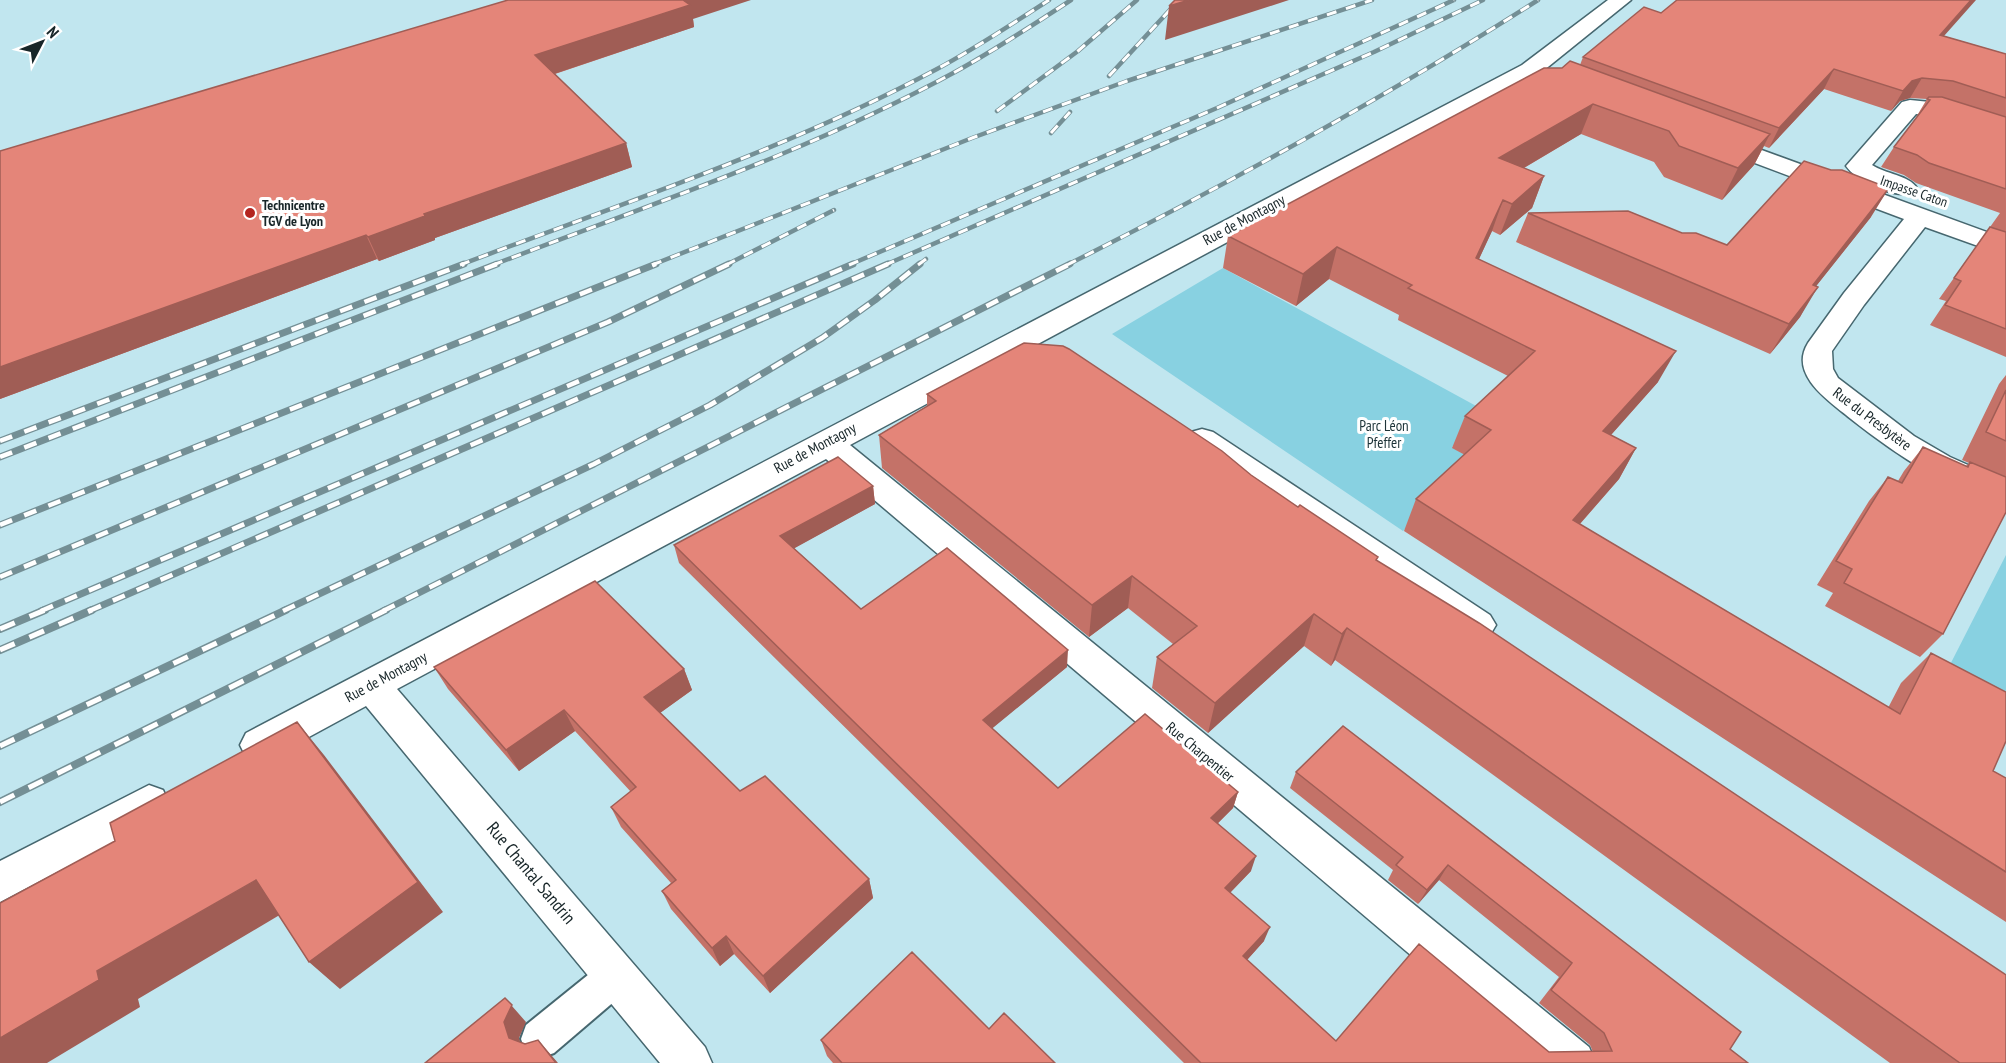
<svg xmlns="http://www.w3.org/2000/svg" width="2006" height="1063" viewBox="0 0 2006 1063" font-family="'PT Sans Narrow',sans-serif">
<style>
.green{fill:#88d1e1}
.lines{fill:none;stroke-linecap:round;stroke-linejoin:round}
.service-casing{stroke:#46676f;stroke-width:4}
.minor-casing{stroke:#46676f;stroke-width:3}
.service{fill:#fff;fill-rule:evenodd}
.minor{fill:#fff;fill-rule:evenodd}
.rail-far2-casing{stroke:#748f95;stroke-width:4.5}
.rail-far1-casing{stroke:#748f95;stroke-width:7}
.rail-casing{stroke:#748f95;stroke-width:8}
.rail-far2{stroke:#fff;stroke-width:3;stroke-dasharray:10;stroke-linecap:butt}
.rail-far1{stroke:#fff;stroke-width:4.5;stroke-dasharray:13;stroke-linecap:butt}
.rail{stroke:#fff;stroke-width:5;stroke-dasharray:16;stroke-linecap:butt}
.wall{fill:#c47268}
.shaded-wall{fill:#a05d55}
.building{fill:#e48579;stroke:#a05d55;stroke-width:1.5}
.poi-dot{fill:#b42520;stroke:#fff;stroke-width:2}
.labels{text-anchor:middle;stroke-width:6;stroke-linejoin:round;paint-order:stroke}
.far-street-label{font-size:14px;fill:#172528;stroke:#fff}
.far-poi-label{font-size:14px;font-weight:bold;fill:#172528;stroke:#fff;text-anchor:start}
.street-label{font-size:15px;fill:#172528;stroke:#fff}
.park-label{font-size:15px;fill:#1e3439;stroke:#fff}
.near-street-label{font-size:18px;fill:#172528;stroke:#fff}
</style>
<rect width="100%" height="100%" fill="#c1e6ef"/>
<!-- green -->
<path class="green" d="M 1223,268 L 1489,413 L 1452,447 L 1474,460 L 1462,476 L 1403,531 L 1112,334 Z
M 2006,555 L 2006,739 L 1932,700 Z"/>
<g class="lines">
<defs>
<path id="service" d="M 617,956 L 630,962 L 636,975 L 630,988 L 554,1053 L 540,1058 L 526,1053 L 521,1039 L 526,1025 L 604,962 Z"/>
<path id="minor" d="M 1608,0 L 1631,0 L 1538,75 L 850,445 L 1589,1047 L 1596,1063 L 1538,1063 L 826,459 L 397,689 L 705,1047 L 712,1063 L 660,1063 L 366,706 L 272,757 L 259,762 L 246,757 L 240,745 L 246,733 L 1522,65 Z
M 1910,100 L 1940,103 L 2006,124 L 2006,139 L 1930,115 L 1916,114 L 1872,165 C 1885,174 1909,175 1917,188 L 1914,193 C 1894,198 1858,183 1846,166 L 1902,102 Z
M 1715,133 L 2006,239 L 2006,256 L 1925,227 L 1864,305 L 1832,351 L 1833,369 L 1838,378 L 1914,436 L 1950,457 L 2006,482 L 2006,507 C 1948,489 1898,456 1851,419 C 1830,402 1788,375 1808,343 L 1844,293 L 1904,219 L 1707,145 L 1703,140 L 1707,135 Z
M 1202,429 L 1213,432 L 1490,615 L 1496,625 L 1490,635 L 1478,639 L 1466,635 L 1191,448 L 1187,440 L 1191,432 Z
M 149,785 L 163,790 L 169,803 L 163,816 L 0,902 L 0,861 Z"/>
</defs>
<!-- service casing -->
<use href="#service" class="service-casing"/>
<!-- minor casing -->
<use href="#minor" class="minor-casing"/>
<!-- service -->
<use href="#service" class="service"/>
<!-- minor -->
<use href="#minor" class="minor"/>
<defs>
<path id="rail-far2" d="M 1109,76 L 1179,0
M 997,111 L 1078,51 L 1137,0
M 1051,133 L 1070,112
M 460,265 C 620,204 786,150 937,69 C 976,48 1012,24 1049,0
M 493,265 C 648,205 809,152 955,72 C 995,50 1033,25 1071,0
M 652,265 L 972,138 L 1127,81 L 1372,0
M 726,265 L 834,210
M 849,265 L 1217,108 L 1454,0
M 885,265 L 1374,52 L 1483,0
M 918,265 L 926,259
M 1067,265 C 1228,184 1386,97 1538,0"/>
<path id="rail-far1" d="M 0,441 L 464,264
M 0,457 L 497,264
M 0,525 L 656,264
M 0,577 L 608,322 L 729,264
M 41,611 L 853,264
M 89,611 L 888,264
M 283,611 L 594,464 L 710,405 L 822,338 L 875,300 L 920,264
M 383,611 L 1070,264"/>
<path id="rail" d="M 0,629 L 45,610
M 0,650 L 92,610
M 0,746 L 286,610
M 0,802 L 386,610"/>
</defs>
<!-- rail-far2 casing -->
<use href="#rail-far2" class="rail-far2-casing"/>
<!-- rail-far1 casing -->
<use href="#rail-far1" class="rail-far1-casing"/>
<!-- rail casing -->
<use href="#rail" class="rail-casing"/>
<!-- rail-far2 -->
<use href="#rail-far2" class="rail-far2"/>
<!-- rail-far1 -->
<use href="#rail-far1" class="rail-far1"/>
<!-- rail -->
<use href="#rail" class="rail"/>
</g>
<!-- wall -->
<path class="wall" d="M 1661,13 L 1944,36 L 2006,54 L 2006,357 L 1930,325 L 1946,301 L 1939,299 L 2000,213 L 1916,183 L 1904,175 L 1881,167 L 1894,147 L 1915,119 L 1927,99 L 1910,98 L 1900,101 L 1891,111 L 1824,89 L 1769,148 L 1764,146 L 1754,165 L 1722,200 L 1664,177 L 1654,162 L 1581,134 L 1524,168 L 1544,176 L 1532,208 L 1500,235 L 1492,231 L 1479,259 L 1658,382 L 1611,435 L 1636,448 L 1619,479 L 1580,524 L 1888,708 L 1901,683 L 1931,653 L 1993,771 L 2006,778 L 2006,922 L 1404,531 L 1416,499 L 1465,455 L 1452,448 L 1465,416 L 1508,376 L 1398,320 L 1399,315 L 1329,279 L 1296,306 L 1223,268 L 1228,236 L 1562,68 L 1580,65 L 1583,57 Z
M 693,19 L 694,27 L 555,74 L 626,143 L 632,167 L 435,238 L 435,240 L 379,261 L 377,259 L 0,399 L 0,151 Z
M 1528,213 L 1682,233 L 1727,245 L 1871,217 L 1816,286 L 1800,317 L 1770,354 L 1516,242 Z
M 2006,375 L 2006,512 L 1943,634 L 1920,657 L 1825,606 L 1833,593 L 1817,585 L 1869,501 L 1888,477 L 1898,481 L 1904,471 L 1923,447 L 1966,466 L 1969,463 L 1962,460 L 1999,384 Z
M 927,394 L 1251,475 L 1377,561 L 2006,1063 L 1890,1063 L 1335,660 L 1331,666 L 1304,646 L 1208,733 L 1152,688 L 1157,657 L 1173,644 L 1128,608 L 1089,637 L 882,468 L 879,435 L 927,406 Z
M 873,486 L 875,504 L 794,548 L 861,609 L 1067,667 L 992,728 L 1058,788 L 1238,792 L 1233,808 L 1218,823 L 1251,871 L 1230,893 L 1264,941 L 1247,960 L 1336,1041 L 1549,1052 L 1593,1052 L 1590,1045 L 1539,1003 L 1559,977 L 1439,880 L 1418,904 L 1388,880 L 1393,870 L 1290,788 L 1296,772 L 1343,726 L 1730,1049 L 1748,1063 L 1184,1063 L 679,563 L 674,545 Z
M 434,667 L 684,669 L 692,690 L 660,713 L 740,791 L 869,879 L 873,898 L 770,993 L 734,954 L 720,966 L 671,909 L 662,891 L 671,883 L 621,827 L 611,807 L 631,792 L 575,731 L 519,771 L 448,689 Z
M 989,1029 L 1055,1063 L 833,1063 L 827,1056 L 821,1040 Z"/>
<!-- shaded-wall -->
<path class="shaded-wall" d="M 682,0 L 751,0 L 693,19 L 694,27 L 542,78 L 535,55 Z
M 1189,0 L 1289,0 L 1165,40 L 1169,6 Z
M 1971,0 L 1976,0 L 1928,54 L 1940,35 Z
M 1834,69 L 1824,89 L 1769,148 L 1779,128 Z
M 1922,78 L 1910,98 L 1900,101 L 1891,111 L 1903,91 L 1912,81 Z
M 1593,104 L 1581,134 L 1488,189 L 1499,158 Z
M 1770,134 L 1754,165 L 1722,200 L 1738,168 Z
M 626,143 L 632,167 L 435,238 L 435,240 L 379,261 L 368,237 L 424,214 Z
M 1544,176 L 1532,208 L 1500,235 L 1512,204 Z
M 1889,188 L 1871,217 L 1794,314 L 1813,285 Z
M 1503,200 L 1492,231 L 1465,289 L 1476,258 Z
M 366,235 L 377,259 L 0,399 L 0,367 Z
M 1337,247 L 1329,279 L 1296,306 L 1303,274 Z
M 1818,287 L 1800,317 L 1770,354 L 1789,324 Z
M 1676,351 L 1658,382 L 1586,463 L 1603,431 Z
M 1636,448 L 1619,479 L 1556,551 L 1573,520 Z
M 873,486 L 875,504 L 784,554 L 780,536 Z
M 1132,576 L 1128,608 L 1089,637 L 1092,605 Z
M 1314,614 L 1304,646 L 1208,733 L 1215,703 Z
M 1347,628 L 1335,660 L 1331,666 L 1342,634 Z
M 1068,650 L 1067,667 L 983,736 L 983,720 Z
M 684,669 L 692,690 L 653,718 L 644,697 Z
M 564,710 L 575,731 L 519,771 L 506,750 Z
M 297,722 L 324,755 L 443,912 L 340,989 L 309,962 Z
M 1238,792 L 1233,808 L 1207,834 L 1211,818 Z
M 1256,856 L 1251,871 L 1220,903 L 1225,888 Z
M 1448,865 L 1439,880 L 1418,904 L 1427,890 Z
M 869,879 L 873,898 L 770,993 L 763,976 Z
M 256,880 L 288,910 L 138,999 L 140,1007 L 47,1063 L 0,1063 L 0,1038 L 97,971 Z
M 1270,927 L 1264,941 L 1238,970 L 1243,956 Z
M 726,936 L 734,954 L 720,966 L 712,948 Z
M 505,998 L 526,1022 L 519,1038 L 524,1054 L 509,1038 L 504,1022 Z
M 538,1040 L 552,1056 L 558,1063 L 556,1063 Z"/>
<!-- building -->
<path class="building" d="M 508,0 L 683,0 L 690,5 L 535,55 L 626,143 L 424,214 L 425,216 L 368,237 L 366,235 L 0,367 L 0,151 Z
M 1175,0 L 1189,0 L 1169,6 Z
M 1677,0 L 1971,0 L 1940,35 L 2006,54 L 2006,98 L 1953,81 L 1922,78 L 1912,81 L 1903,91 L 1834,69 L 1779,128 L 1583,57 L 1644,7 L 1661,13 Z
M 1570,61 L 1770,134 L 1738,168 L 1679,146 L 1669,131 L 1593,104 L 1499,158 L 1544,176 L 1512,204 L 1503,200 L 1476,258 L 1676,351 L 1603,431 L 1636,448 L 1573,520 L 1900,714 L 1931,653 L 2006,692 L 2006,741 L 1993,771 L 2006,778 L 2006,872 L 1416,499 L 1491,430 L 1465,416 L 1535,351 L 1408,288 L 1412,285 L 1337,247 L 1303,274 L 1228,236 L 1544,68 L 1562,68 Z
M 1929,97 L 1942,97 L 2006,117 L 2006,189 L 1929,163 L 1917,155 L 1894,147 L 1930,100 L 1927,99 Z
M 1804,161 L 1831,170 L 1842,170 L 1889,188 L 1813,285 L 1818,287 L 1789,324 L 1528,213 L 1628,211 L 1682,233 L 1696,233 L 1727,245 Z
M 1990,227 L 2006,232 L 2006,329 L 1945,305 L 1961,281 L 1954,278 Z
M 1024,343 L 1063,346 L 1069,349 L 1222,451 L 1251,475 L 1298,507 L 1300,505 L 1378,557 L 1376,560 L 1479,623 L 2006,975 L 2006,1063 L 1960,1063 L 1347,628 L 1342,634 L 1314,614 L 1215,703 L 1157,657 L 1197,626 L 1132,576 L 1092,605 L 879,435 L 936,401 L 927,394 Z
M 2006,390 L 2006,441 L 1986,432 Z
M 1923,447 L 1968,467 L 1970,462 L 2006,477 L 2006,512 L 1943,634 L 1844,583 L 1852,569 L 1836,561 L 1888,477 L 1902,483 Z
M 838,457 L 873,486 L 780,536 L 861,609 L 947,548 L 1068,650 L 983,720 L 1058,788 L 1145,714 L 1238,792 L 1211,818 L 1256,856 L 1225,888 L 1270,927 L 1243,956 L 1336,1041 L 1419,944 L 1549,1052 L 1612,1051 L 1604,1033 L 1551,990 L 1572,963 L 1448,865 L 1427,890 L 1396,865 L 1403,857 L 1296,772 L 1343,726 L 1741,1032 L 1730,1049 L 1748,1063 L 1201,1063 L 674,545 Z
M 595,581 L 684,669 L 644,697 L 740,791 L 765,776 L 869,879 L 763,976 L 726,936 L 712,948 L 662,891 L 676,880 L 611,807 L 636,787 L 564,710 L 506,750 L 434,667 Z
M 297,722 L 418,882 L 309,962 L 256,880 L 97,971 L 99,980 L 0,1038 L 0,903 L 115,841 L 110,823 Z
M 912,952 L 989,1029 L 1004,1013 L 1055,1063 L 842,1063 L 821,1040 Z
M 505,998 L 512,1005 L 504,1022 L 509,1038 L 525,1044 L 538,1040 L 556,1063 L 425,1063 Z"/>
<!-- markers -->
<circle class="poi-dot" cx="250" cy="213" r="6"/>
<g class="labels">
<!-- far-street labels -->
<g class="far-street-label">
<text transform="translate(1914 191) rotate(19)" y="5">Impasse Caton</text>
</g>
<!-- far-poi labels -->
<g class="far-poi-label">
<text x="262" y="210">Technicentre<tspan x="262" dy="16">TGV de Lyon</tspan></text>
</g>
<!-- street labels -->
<g class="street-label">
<text transform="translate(1244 220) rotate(-28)" y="5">Rue de Montagny</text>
<text transform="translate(1872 419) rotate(37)" y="5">Rue du Presbytère</text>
<text transform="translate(815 448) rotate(-28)" y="5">Rue de Montagny</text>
<text transform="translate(386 677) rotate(-28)" y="5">Rue de Montagny</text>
<text transform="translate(1200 752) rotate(40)" y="5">Rue Charpentier</text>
</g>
<!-- park labels -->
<g class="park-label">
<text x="1384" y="431">Parc Léon<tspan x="1384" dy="17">Pfeffer</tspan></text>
</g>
<!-- near-street labels -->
<g class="near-street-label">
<text transform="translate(531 873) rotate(50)" y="6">Rue Chantal Sandrin</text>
</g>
</g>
<!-- north arrow -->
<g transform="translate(42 42) rotate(48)" stroke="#ffffff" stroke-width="4.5" paint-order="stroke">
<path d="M0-4.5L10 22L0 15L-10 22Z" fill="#172528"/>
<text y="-9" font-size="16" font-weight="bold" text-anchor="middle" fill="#172528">N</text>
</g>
</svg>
